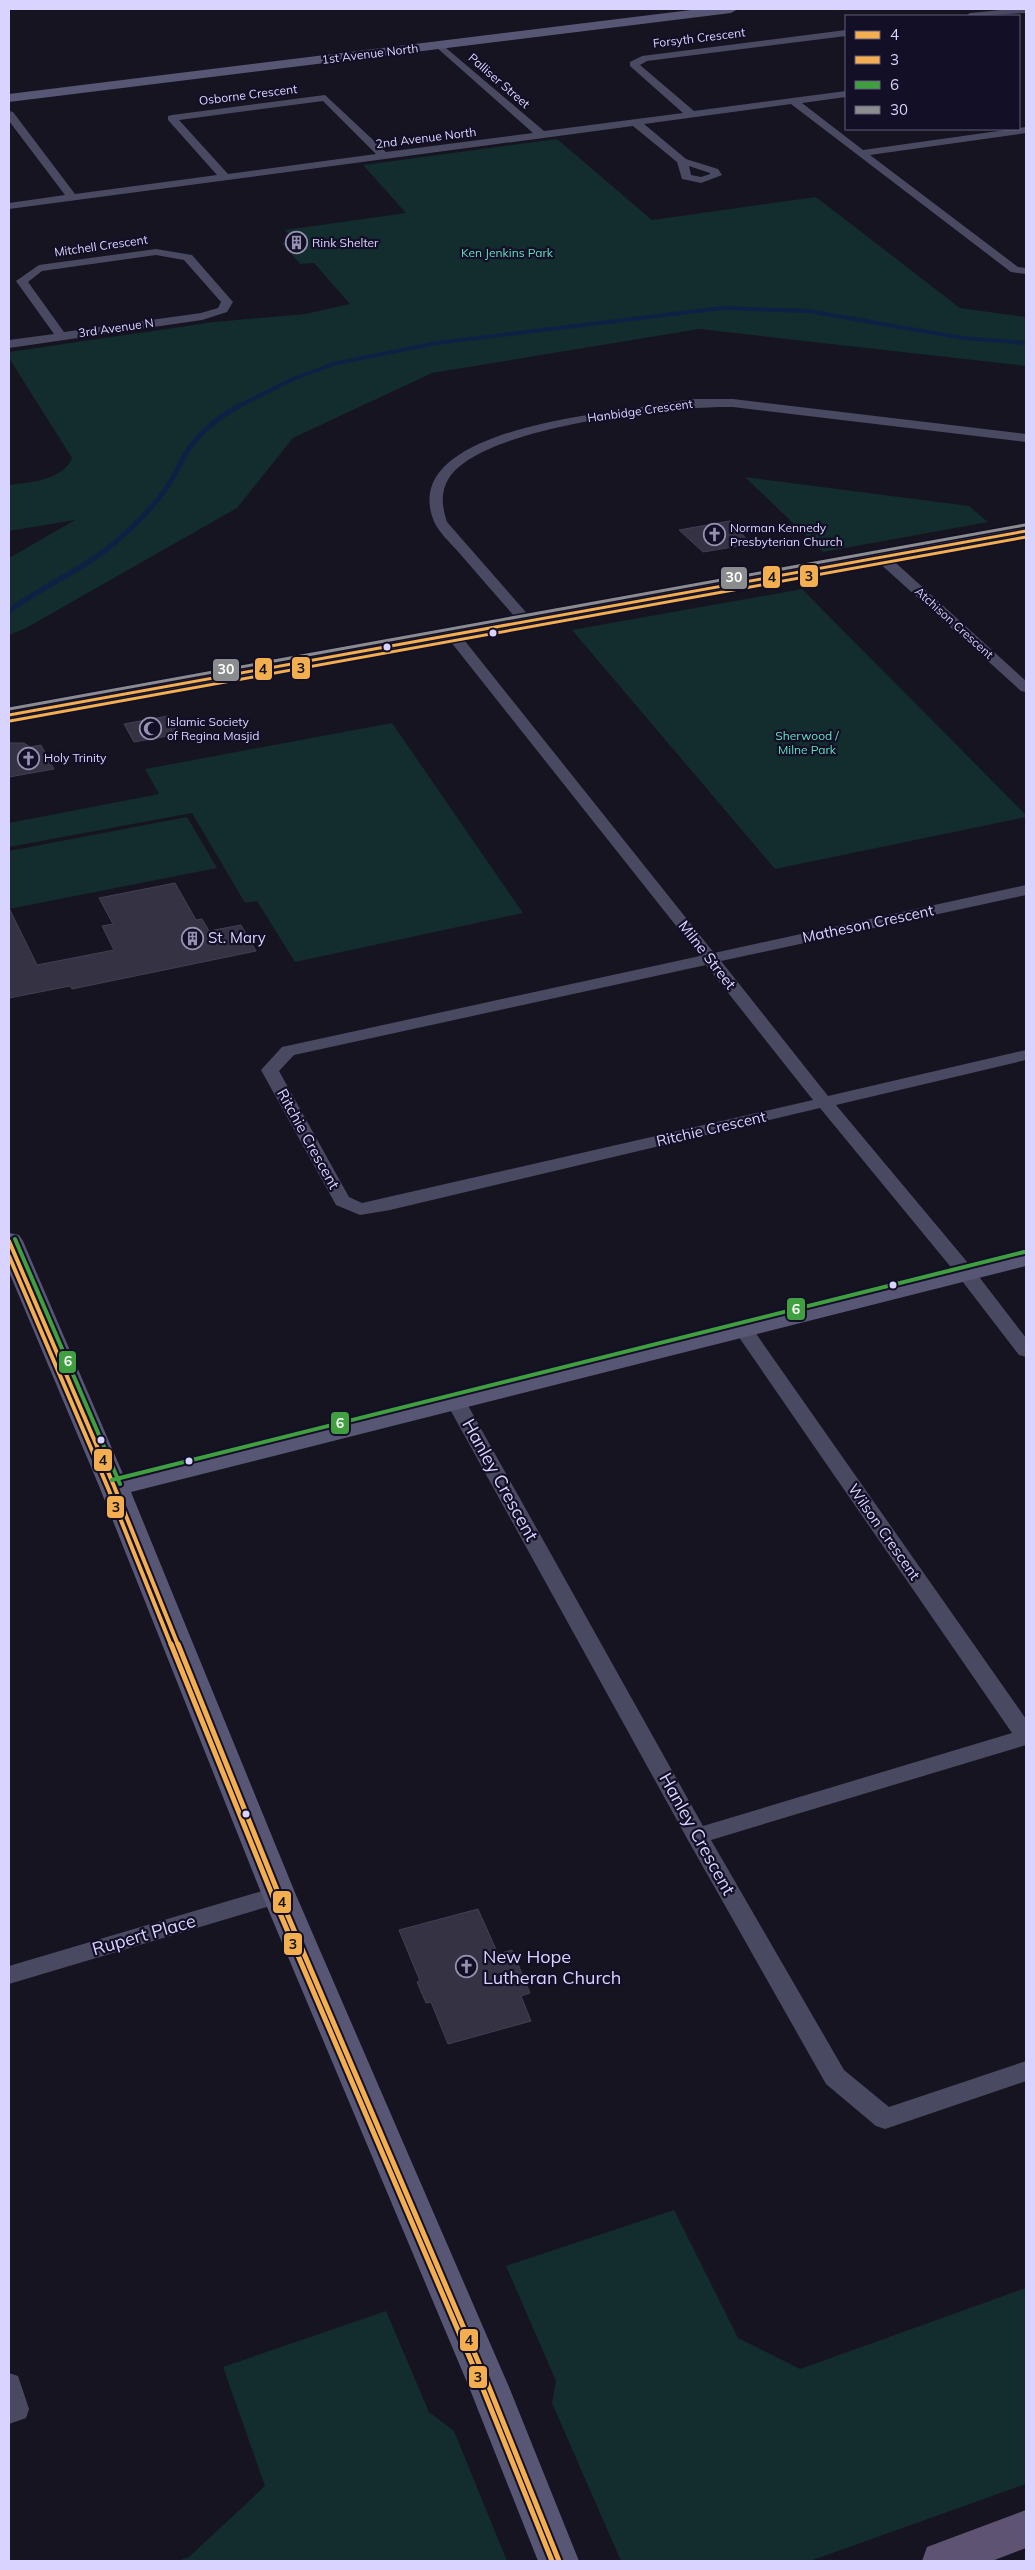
<svg xmlns="http://www.w3.org/2000/svg" width="1035" height="2570" viewBox="0 0 1035 2570" font-family="Mulish,sans-serif">
<style>
.green{fill:#132c2d}
.lines{fill:none;stroke-linecap:round;stroke-linejoin:round}
.stream-far1{stroke:#0d2144;stroke-width:4}
.stream{stroke:#0d2144;stroke-width:5}
.building{fill:#343243;stroke:#433f54}
.street{fill:#4a4962;fill-rule:evenodd}
.secondary{fill:#575674;fill-rule:evenodd}
.primary{fill:#5e5373;fill-rule:evenodd}
.bus-1-far2-casing{stroke:#130f26;stroke-width:6}
.bus-1-far1-casing{stroke:#130f26;stroke-width:8}
.bus-1-casing{stroke:#130f26;stroke-width:9}
.bus-2-far2-casing{stroke:#130f26;stroke-width:6}
.bus-2-far1-casing{stroke:#130f26;stroke-width:8}
.bus-2-casing{stroke:#130f26;stroke-width:9}
.bus-3-casing{stroke:#130f26;stroke-width:8}
.bus-4-casing{stroke:#130f26;stroke-width:6}
.bus-1-far2{stroke:#f2ae4f;stroke-width:3}
.bus-1-far1{stroke:#f2ae4f;stroke-width:4}
.bus-1{stroke:#f2ae4f;stroke-width:5}
.bus-2-far2{stroke:#f2ae4f;stroke-width:3}
.bus-2-far1{stroke:#f2ae4f;stroke-width:4}
.bus-2{stroke:#f2ae4f;stroke-width:5}
.bus-3{stroke:#40a040;stroke-width:4}
.bus-4{stroke:#8a8c8e;stroke-width:3}
.bus-dot{fill:#d9d4ff;stroke:#130f26;stroke-width:2}
.labels{text-anchor:middle;stroke-width:4.5;stroke-linejoin:round;paint-order:stroke}
.far-street-label{font-size:12px;fill:#d9d4ff;stroke:#130f26}
.far-poi-label{font-size:12px;fill:#d9d4ff;stroke:#130f26;text-anchor:start}
.far-park-label{font-size:12px;fill:#5fe0c0;stroke:#130f26}
.street-label{font-size:15px;fill:#d9d4ff;stroke:#130f26}
.poi-label{font-size:15px;fill:#d9d4ff;stroke:#130f26;text-anchor:start}
.near-street-label{font-size:18px;fill:#d9d4ff;stroke:#130f26}
.near-poi-label{font-size:18px;fill:#d9d4ff;stroke:#130f26;text-anchor:start}
.line-badge{stroke:#130f26;stroke-width:2}
.badge-label{font-size:14px;text-anchor:middle;font-weight:bold;fill:#fff}
.pale-badge-label{font-size:14px;text-anchor:middle;font-weight:bold;fill:#111}
</style>
<rect width="100%" height="100%" fill="#161421"/>
<!-- green -->
<path class="green" d="M 557,139 L 652,220 L 816,197 L 960,308 L 1026,317 L 1026,366 L 699,329 L 432,373 L 293,438 L 237,508 L 26,628 L 9,635 L 9,558 L 75,520 L 9,531 L 9,485 C 30,482 62,481 72,458 L 9,358 L 9,352 L 214,322 L 305,314 L 350,304 L 314,263 L 300,264 L 282,243 L 294,241 L 285,230 L 406,213 L 363,165 Z
M 745,477 L 969,506 L 988,522 L 823,552 Z
M 802,589 L 1026,815 L 1026,817 L 775,869 L 572,630 Z
M 392,723 L 523,913 L 295,962 L 257,901 L 245,903 L 192,813 L 9,847 L 9,823 L 159,794 L 145,769 Z
M 187,817 L 217,868 L 9,909 L 9,851 Z
M 674,2210 L 738,2338 L 800,2369 L 1026,2288 L 1026,2484 L 810,2561 L 621,2561 L 552,2403 L 556,2381 L 506,2266 Z
M 386,2311 L 429,2412 L 454,2431 L 507,2561 L 178,2561 L 189,2557 L 265,2486 L 223,2367 Z"/>
<g class="lines">
<!-- stream-far1 -->
<path class="stream-far1" d="M 237,407 L 293,379 L 333,364 L 436,343 L 722,308 L 808,311 L 963,338 L 1026,343"/>
<!-- stream -->
<path class="stream" d="M 9,611 C 44,585 85,569 118,540 C 133,527 156,504 167,487 C 175,476 180,462 188,450 C 200,432 220,416 239,406"/>
</g>
<!-- building -->
<path class="building" d="M 730,521 L 751,544 L 703,552 L 679,530 Z
M 168,716 L 179,734 L 134,742 L 124,724 Z
M 9,743 L 24,743 L 30,747 L 41,745 L 54,769 L 9,777 Z
M 175,883 L 196,920 L 202,919 L 209,931 L 241,925 L 256,951 L 72,989 L 70,986 L 9,998 L 9,908 L 37,965 L 114,950 L 102,926 L 113,924 L 99,898 Z
M 478,1909 L 498,1954 L 512,1950 L 530,1993 L 521,1996 L 531,2021 L 448,2044 L 431,2002 L 426,2003 L 417,1982 L 420,1981 L 399,1930 Z"/>
<g class="lines">
<!-- street -->
<path class="street" d="M 1011,9 L 1026,9 L 1026,13 L 965,16 L 970,13 Z
M 846,30 L 846,36 L 647,61 L 640,65 L 694,111 L 846,91 L 846,97 L 802,103 L 863,150 L 1026,127 L 1026,133 L 870,155 L 1018,267 L 1026,268 L 1026,274 L 1011,272 L 791,104 L 644,124 L 686,159 L 718,169 L 722,175 L 701,183 L 682,179 L 677,162 L 633,126 L 9,209 L 9,203 L 65,195 L 9,121 L 9,111 L 13,112 L 75,194 L 217,175 L 168,120 L 168,116 L 172,115 L 325,95 L 386,152 L 533,133 L 436,47 L 434,45 L 439,42 L 544,131 L 683,113 L 630,66 L 630,62 L 642,56 ZM 323,101 L 376,154 L 228,174 L 179,120 ZM 689,166 L 710,173 L 710,174 L 701,177 L 691,175 Z
M 156,249 L 192,255 L 233,302 L 227,312 L 202,320 L 9,348 L 9,340 L 54,334 L 16,281 L 39,265 ZM 156,255 L 184,260 L 221,302 L 218,308 L 201,313 L 64,332 L 28,282 L 42,271 Z
M 695,399 L 733,399 L 1026,434 L 1026,442 L 733,407 C 672,406 483,426 449,478 C 440,492 442,507 447,522 L 531,618 L 533,621 L 526,625 L 521,624 C 501,601 481,578 461,555 C 451,543 436,531 432,516 C 406,433 585,416 635,408 C 655,405 675,401 695,399 Z
M 881,553 L 886,554 L 1026,681 L 1026,692 L 1021,691 L 876,560 L 874,557 Z
M 452,630 L 457,631 L 714,953 L 1026,885 L 1026,895 L 721,961 L 828,1096 L 1026,1050 L 1026,1060 L 836,1105 L 973,1269 L 1026,1338 L 1026,1357 L 1019,1355 L 959,1277 L 820,1108 L 390,1210 L 360,1215 L 336,1205 L 261,1070 L 282,1047 L 700,956 L 447,637 L 445,634 ZM 706,965 L 813,1100 L 362,1203 L 349,1197 L 279,1071 L 294,1055 Z
M 743,1323 L 750,1325 L 1026,1719 L 1026,1745 L 711,1840 L 844,2070 L 889,2107 L 1026,2061 L 1026,2081 L 885,2129 L 876,2126 L 826,2084 L 689,1842 L 446,1402 L 449,1397 L 456,1396 L 463,1397 L 466,1402 L 703,1826 L 1012,1733 L 736,1333 L 733,1329 L 736,1325 Z
M 279,1886 L 287,1889 L 291,1895 L 287,1901 L 9,1984 L 9,1966 Z
M 9,2373 L 18,2376 L 29,2409 L 26,2418 L 9,2424 Z"/>
<!-- secondary -->
<path class="secondary" d="M 699,9 L 738,9 L 731,13 L 9,102 L 9,94 Z
M 1026,525 L 1026,537 L 9,721 L 9,709 Z
M 9,1233 L 19,1235 L 23,1241 L 123,1474 L 1026,1250 L 1026,1266 L 131,1492 L 296,1895 L 509,2387 L 579,2561 L 538,2561 L 469,2387 L 262,1895 L 99,1486 L 9,1272 Z"/>
<!-- primary -->
<path class="primary" d="M 1026,2510 L 1026,2548 L 992,2561 L 922,2561 L 927,2547 Z"/>
<defs>
<path id="bus-1-far2" d="M 9,715 L 1026,531"/>
<path id="bus-1-far1" d="M 9,1241 L 114,1486 L 178,1645"/>
<path id="bus-1" d="M 178,1644 L 279,1895 L 489,2387 L 559,2561"/>
<path id="bus-2-far2" d="M 10,721 L 1026,537"/>
<path id="bus-2-far1" d="M 9,1256 L 108,1488 L 171,1645"/>
<path id="bus-2" d="M 171,1644 L 273,1897 L 483,2389 L 552,2561"/>
<path id="bus-3" d="M 15,1239 L 120,1484
M 112,1480 L 1024,1252"/>
<path id="bus-4" d="M 9,709 L 1025,525"/>
</defs>
<!-- bus-1-far2 casing -->
<use href="#bus-1-far2" class="bus-1-far2-casing"/>
<!-- bus-1-far1 casing -->
<use href="#bus-1-far1" class="bus-1-far1-casing"/>
<!-- bus-1 casing -->
<use href="#bus-1" class="bus-1-casing"/>
<!-- bus-2-far2 casing -->
<use href="#bus-2-far2" class="bus-2-far2-casing"/>
<!-- bus-2-far1 casing -->
<use href="#bus-2-far1" class="bus-2-far1-casing"/>
<!-- bus-2 casing -->
<use href="#bus-2" class="bus-2-casing"/>
<!-- bus-3 casing -->
<use href="#bus-3" class="bus-3-casing"/>
<!-- bus-4 casing -->
<use href="#bus-4" class="bus-4-casing"/>
<!-- bus-1-far2 -->
<use href="#bus-1-far2" class="bus-1-far2"/>
<!-- bus-1-far1 -->
<use href="#bus-1-far1" class="bus-1-far1"/>
<!-- bus-1 -->
<use href="#bus-1" class="bus-1"/>
<!-- bus-2-far2 -->
<use href="#bus-2-far2" class="bus-2-far2"/>
<!-- bus-2-far1 -->
<use href="#bus-2-far1" class="bus-2-far1"/>
<!-- bus-2 -->
<use href="#bus-2" class="bus-2"/>
<!-- bus-3 -->
<use href="#bus-3" class="bus-3"/>
<!-- bus-4 -->
<use href="#bus-4" class="bus-4"/>
</g>
<!-- icons -->
<defs>
<symbol id="building-ring" viewBox="-11 -11 22 22"><circle r="9.5" fill="#130f26" stroke="#9591b1" stroke-width="1.5"/><path d="M-4-6H4V6H1V3H-1V6H-4ZM-2.5-4.3h1.7v1.8h-1.7ZM.8-4.3h1.7v1.8H.8ZM-2.5-1h1.7V.8h-1.7ZM.8-1h1.7V.8H.8Z" fill="#9591b1"/></symbol>
<symbol id="church-ring" viewBox="-11 -11 22 22"><circle r="9.5" fill="#130f26" stroke="#9591b1" stroke-width="1.5"/><path d="M-1.2-6h2.4v3.5h3.3v2.4h-3.3V6h-2.4V-.1h-3.3v-2.4h3.3Z" fill="#9591b1"/></symbol>
<symbol id="mosque-ring" viewBox="-11 -11 22 22"><circle r="9.5" fill="#130f26" stroke="#9591b1" stroke-width="1.5"/><path d="M3.5-4.9A6 6 0 1 0 3.5 4.9A5 5 0 1 1 3.5-4.9Z" fill="#9591b1"/></symbol>
</defs>
<g fill-rule="evenodd">
<use href="#building-ring" x="284" y="230" width="25" height="25"/>
<use href="#church-ring" x="702" y="522" width="25" height="25"/>
<use href="#mosque-ring" x="138" y="716" width="25" height="25"/>
<use href="#church-ring" x="16" y="746" width="25" height="25"/>
<use href="#building-ring" x="180" y="926" width="25" height="25"/>
<use href="#church-ring" x="454" y="1954" width="25" height="25"/>
</g>
<!-- markers -->
<g class="bus-dot">
<circle cx="493" cy="633" r="4.5"/>
<circle cx="387" cy="647" r="4.5"/>
<circle cx="893" cy="1285" r="4.5"/>
<circle cx="101" cy="1440" r="4.5"/>
<circle cx="189" cy="1461" r="4.5"/>
<circle cx="246" cy="1814" r="4.5"/>
</g>
<g class="labels">
<!-- far-street labels -->
<g class="far-street-label">
<text transform="translate(699 38) rotate(-7)" y="4">Forsyth Crescent</text>
<text transform="translate(370 54) rotate(-7)" y="4">1st Avenue North</text>
<text transform="translate(499 81) rotate(41)" y="4">Palliser Street</text>
<text transform="translate(248 95) rotate(-7)" y="4">Osborne Crescent</text>
<text transform="translate(426 138) rotate(-7)" y="4">2nd Avenue North</text>
<text transform="translate(101 246) rotate(-8)" y="4">Mitchell Crescent</text>
<text transform="translate(116 328) rotate(-8)" y="4">3rd Avenue N</text>
<text transform="translate(640 411) rotate(-8)" y="4">Hanbidge Crescent</text>
<text transform="translate(954 623) rotate(42)" y="4">Atchison Crescent</text>
</g>
<!-- far-poi labels -->
<g class="far-poi-label">
<text x="312" y="247">Rink Shelter</text>
<text x="730" y="532">Norman Kennedy<tspan x="730" dy="14">Presbyterian Church</tspan></text>
<text x="167" y="726">Islamic Society<tspan x="167" dy="14">of Regina Masjid</tspan></text>
<text x="44" y="762">Holy Trinity</text>
</g>
<!-- far-park labels -->
<g class="far-park-label">
<text x="507" y="257">Ken Jenkins Park</text>
<text x="807" y="740">Sherwood /<tspan x="807" dy="14">Milne Park</tspan></text>
</g>
<!-- street labels -->
<g class="street-label">
<text transform="translate(868 924) rotate(-12)" y="5">Matheson Crescent</text>
<text transform="translate(707 955) rotate(52)" y="5">Milne Street</text>
<text transform="translate(711 1129) rotate(-13)" y="5">Ritchie Crescent</text>
<text transform="translate(308 1139) rotate(61)" y="5">Ritchie Crescent</text>
<text transform="translate(884 1532) rotate(55)" y="5">Wilson Crescent</text>
</g>
<!-- poi labels -->
<g class="poi-label">
<text x="208" y="943">St. Mary</text>
</g>
<!-- near-street labels -->
<g class="near-street-label">
<text transform="translate(500 1480) rotate(61)" y="6">Hanley Crescent</text>
<text transform="translate(697 1834) rotate(61)" y="6">Hanley Crescent</text>
<text transform="translate(144 1935) rotate(-16)" y="6">Rupert Place</text>
</g>
<!-- near-poi labels -->
<g class="near-poi-label">
<text x="483" y="1963">New Hope<tspan x="483" dy="21">Lutheran Church</tspan></text>
</g>
</g>
<g class="line-badge">
<rect x="799" y="564" width="20" height="24" rx="5" fill="#f2ae4f"/>
<rect x="762" y="565" width="19" height="24" rx="5" fill="#f2ae4f"/>
<rect x="720" y="566" width="28" height="24" rx="5" fill="#8a8c8e"/>
<rect x="291" y="656" width="20" height="24" rx="5" fill="#f2ae4f"/>
<rect x="254" y="657" width="19" height="24" rx="5" fill="#f2ae4f"/>
<rect x="212" y="658" width="28" height="24" rx="5" fill="#8a8c8e"/>
<rect x="786" y="1297" width="20" height="24" rx="5" fill="#40a040"/>
<rect x="58" y="1350" width="19" height="24" rx="5" fill="#40a040"/>
<rect x="330" y="1411" width="20" height="24" rx="5" fill="#40a040"/>
<rect x="93" y="1448" width="20" height="24" rx="5" fill="#f2ae4f"/>
<rect x="106" y="1495" width="19" height="24" rx="5" fill="#f2ae4f"/>
<rect x="272" y="1890" width="20" height="24" rx="5" fill="#f2ae4f"/>
<rect x="283" y="1932" width="20" height="24" rx="5" fill="#f2ae4f"/>
<rect x="459" y="2328" width="20" height="24" rx="5" fill="#f2ae4f"/>
<rect x="468" y="2365" width="20" height="24" rx="5" fill="#f2ae4f"/>
</g>
<g class="badge-label">
<text x="734" y="582">30</text>
<text x="226" y="674">30</text>
<text x="796" y="1314">6</text>
<text x="68" y="1366">6</text>
<text x="340" y="1428">6</text>
</g>
<g class="pale-badge-label">
<text x="809" y="581">3</text>
<text x="772" y="582">4</text>
<text x="301" y="673">3</text>
<text x="263" y="674">4</text>
<text x="103" y="1465">4</text>
<text x="116" y="1512">3</text>
<text x="282" y="1907">4</text>
<text x="293" y="1949">3</text>
<text x="469" y="2345">4</text>
<text x="478" y="2382">3</text>
</g>
<!-- border -->
<rect width="1035" height="2570" fill="none" stroke="#d9d4ff" stroke-width="20"/>
<!-- legend -->
<rect x="845" y="15" width="175" height="115" fill="#130f26" stroke="#625e7d"/>
<rect x="855" y="31" width="25" height="8" fill="#f2ae4f" stroke="#625e7d"/>
<text x="890" y="40" font-size="15" fill="#d9d4ff">4</text>
<rect x="855" y="56" width="25" height="8" fill="#f2ae4f" stroke="#625e7d"/>
<text x="890" y="65" font-size="15" fill="#d9d4ff">3</text>
<rect x="855" y="81" width="25" height="8" fill="#40a040" stroke="#625e7d"/>
<text x="890" y="90" font-size="15" fill="#d9d4ff">6</text>
<rect x="855" y="106" width="25" height="8" fill="#8a8c8e" stroke="#625e7d"/>
<text x="890" y="115" font-size="15" fill="#d9d4ff">30</text>
</svg>
